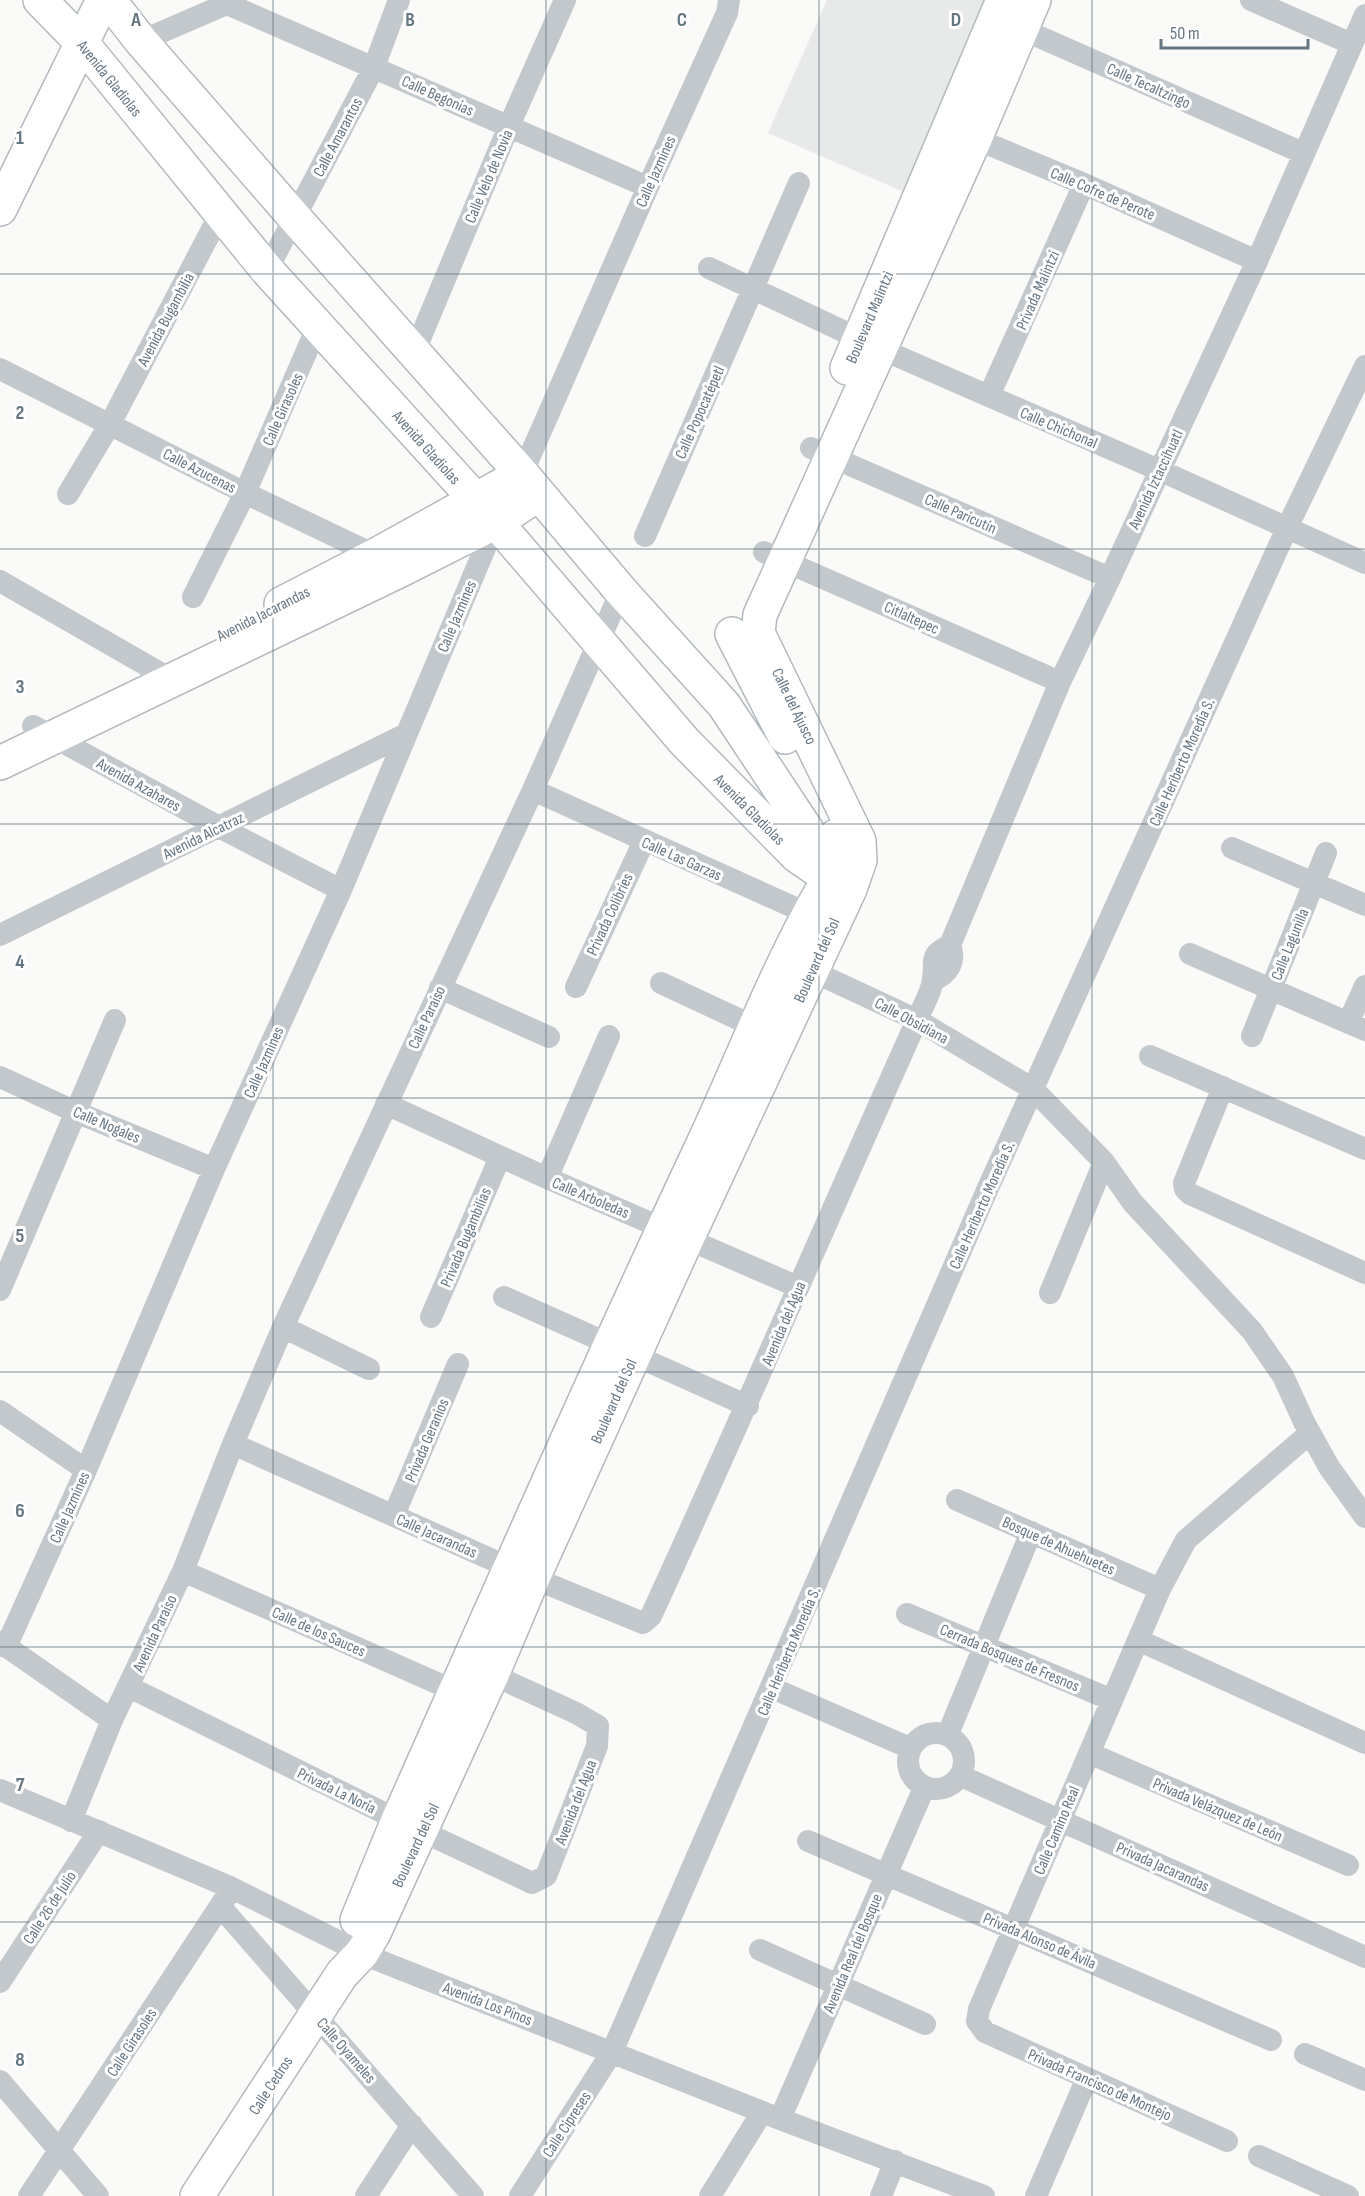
<svg xmlns="http://www.w3.org/2000/svg" width="1365" height="2196" viewBox="0 0 1365 2196" font-family="'Sofia Sans Condensed',sans-serif">
<style>
.built{fill:#e8e9e9}
.lines{fill:none;stroke-linecap:round;stroke-linejoin:round}
.secondary-casing{stroke:#b3babf;stroke-width:36}
.street{stroke:#c3c8cc;stroke-width:22}
.secondary{stroke:#fff;stroke-width:33}
.grid{fill:none;stroke:#657683;stroke-width:1.5;stroke-opacity:0.55}
.labels{text-anchor:middle;stroke-width:6;stroke-linejoin:round;paint-order:stroke}
.street-label{font-size:16px;fill:#657683;stroke:#fff}
.grid-label{font-size:20px;text-anchor:middle;font-weight:bold;fill:#657683;stroke:#fff;stroke-width:6;stroke-linejoin:round;paint-order:stroke}
</style>
<rect width="100%" height="100%" fill="#fafaf8"/>
<!-- built -->
<path class="built" d="M 827,0 L 1006,0 L 920,199 L 768,133 Z"/>
<g class="lines">
<defs>
<path id="secondary" d="M 40,0 L 82,43 L 267,270 L 496,522 L 684,741 L 797,856 L 829,878 L 849,888
M 109,0 L 141,41 L 295,218 L 522,474 L 621,591 L 724,705 L 814,841 L 828,877
M 0,209 L 103,0
M 847,368 L 1003,0
M 281,604 L 376,555 L 522,474
M 732,634 L 785,737
M 0,763 L 401,570 L 496,522 L 539,494
M 357,1920 L 398,1820 C 498,1595 597,1369 702,1146 C 747,1050 784,948 841,859 L 841,851 L 836,836
M 197,2196 L 342,1974 L 362,1953 L 374,1933 L 492,1675 L 533,1578 L 687,1239 L 850,889 L 860,860 L 859,841 L 758,633 L 760,615 L 975,139 L 1034,0"/>
</defs>
<!-- secondary casing -->
<use href="#secondary" class="secondary-casing"/>
<!-- street -->
<path class="street" d="M 1251,0 L 1352,44
M 227,4 L 648,187
M 1010,24 L 1303,153
M 141,41 L 236,0
M 964,134 L 1084,184 L 1257,261
M 709,268 L 881,349 L 1159,470 L 1365,563
M 267,270 L 374,67 L 399,0
M 414,353 L 509,126 L 565,0
M 0,369 L 245,493 L 383,559
M 989,396 L 1084,184
M 811,448 L 1110,578
M 522,474 L 648,187 L 727,13 L 729,0
M 68,494 L 110,424 L 220,214
M 645,536 L 799,183
M 764,552 L 1060,682
M 0,581 L 174,681
M 193,597 L 245,493 L 318,325
M 33,726 L 219,827 L 341,890
M 533,790 L 822,920
M 1232,848 L 1365,905
M 0,935 L 406,734
M 1190,954 L 1365,1030
M 799,965 L 917,1020 L 1033,1089 L 1104,1162 L 1133,1203 L 1252,1331 L 1283,1376 L 1304,1422 L 1329,1467 L 1365,1517
M 933,980 C 949,974 956,961 950,945 L 1060,682 L 1110,578 L 1257,261 L 1365,15
M 661,983 L 766,1032
M 576,987 L 644,841
M 440,988 L 549,1037
M 1348,1023 L 1365,986
M 1252,1036 L 1326,853
M 1150,1056 L 1365,1149
M 0,1077 L 76,1112 L 214,1169
M 1223,1087 L 1184,1183 L 1185,1189 L 1190,1194 L 1365,1273
M 386,1104 L 547,1178 L 798,1287
M 547,1178 L 609,1036
M 0,1290 L 115,1020
M 1050,1293 L 1104,1162
M 504,1297 L 748,1406
M 431,1317 L 500,1157
M 283,1327 L 369,1369
M 0,1411 L 86,1470
M 233,1444 L 533,1578 L 643,1623 L 651,1616 C 742,1418 828,1218 917,1020 C 922,1007 932,992 933,979 C 936,959 928,956 950,945
M 957,1500 L 1160,1589
M 394,1515 L 458,1364
M 183,1571 L 455,1691
M 907,1614 L 1112,1700
M 1138,1640 L 1365,1743
M 0,1642 L 112,1720
M 6,1647 L 86,1470 L 214,1169 L 341,890 L 496,522
M 129,1687 L 398,1820 L 532,1883 L 546,1876 L 597,1746 L 598,1726 L 576,1713 L 480,1669
M 772,1688 L 910,1748
M908 1761a28 28 0 1 1 56 0a28 28 0 1 1-56 0Z
M 948,1734 L 1031,1532
M 1089,1753 L 1348,1865
M 961,1776 L 1365,1957
M 0,1790 L 232,1888 L 370,1957 L 780,2119 L 984,2196
M 71,1821 L 112,1720 L 183,1571 L 233,1444 L 283,1327 L 533,790 L 621,591
M 808,1841 L 1271,2040
M 220,1906 L 473,2196
M 760,1950 L 925,2024
M 0,1982 L 99,1831
M 1305,2054 L 1365,2080
M 0,2081 L 98,2196
M 780,2119 L 924,1788
M 1227,2141 L 985,2032 L 977,2021 L 979,2009 L 1160,1589 L 1186,1540 L 1310,1433
M 1259,2156 L 1348,2196
M 29,2196 L 228,1894
M 366,2196 L 412,2125
M 520,2196 L 612,2052 L 988,1188 L 1287,528 L 1365,366
M 710,2196 L 762,2112
M 881,2196 L 895,2161
M 1036,2196 L 1087,2078"/>
<!-- secondary -->
<use href="#secondary" class="secondary"/>
</g>
<!-- grid -->
<path class="grid" d="M 273,0 L 273,2196M 546,0 L 546,2196M 819,0 L 819,2196M 1092,0 L 1092,2196M 0,274 L 1365,274M 0,549 L 1365,549M 0,824 L 1365,824M 0,1098 L 1365,1098M 0,1372 L 1365,1372M 0,1647 L 1365,1647M 0,1922 L 1365,1922"/>
<g class="labels">
<!-- street labels -->
<g class="street-label">
<text transform="translate(110 78) rotate(51)" y="6">Avenida Gladiolas</text>
<text transform="translate(1149 85) rotate(24)" y="6">Calle Tecaltzingo</text>
<text transform="translate(438 95) rotate(24)" y="6">Calle Begonias</text>
<text transform="translate(337 137) rotate(-62)" y="6">Calle Amarantos</text>
<text transform="translate(655 171) rotate(-66)" y="6">Calle Jazmines</text>
<text transform="translate(488 176) rotate(-67)" y="6">Calle Velo de Novia</text>
<text transform="translate(1103 193) rotate(23)" y="6">Calle Cofre de Perote</text>
<text transform="translate(1037 290) rotate(-66)" y="6">Privada Malintzi</text>
<text transform="translate(869 317) rotate(-67)" y="6">Boulevard Malintzi</text>
<text transform="translate(165 319) rotate(-62)" y="6">Avenida Bugambilia</text>
<text transform="translate(282 409) rotate(-66)" y="6">Calle Girasoles</text>
<text transform="translate(699 412) rotate(-66)" y="6">Calle Popocatépetl</text>
<text transform="translate(1059 427) rotate(23)" y="6">Calle Chichonal</text>
<text transform="translate(427 447) rotate(48)" y="6">Avenida Gladiolas</text>
<text transform="translate(200 470) rotate(27)" y="6">Calle Azucenas</text>
<text transform="translate(1155 479) rotate(-65)" y="6">Avenida Iztaccíhuatl</text>
<text transform="translate(961 513) rotate(24)" y="6">Calle Paricutín</text>
<text transform="translate(263 613) rotate(-27)" y="6">Avenida Jacarandas</text>
<text transform="translate(456 616) rotate(-67)" y="6">Calle Jazmines</text>
<text transform="translate(912 617) rotate(24)" y="6">Citlaltepec</text>
<text transform="translate(795 706) rotate(64)" y="6">Calle del Ajusco</text>
<text transform="translate(1181 762) rotate(-66)" y="6">Calle Heriberto Moredia S.</text>
<text transform="translate(139 784) rotate(29)" y="6">Avenida Azahares</text>
<text transform="translate(750 809) rotate(45)" y="6">Avenida Gladiolas</text>
<text transform="translate(203 835) rotate(-26)" y="6">Avenida Alcatraz</text>
<text transform="translate(682 858) rotate(24)" y="6">Calle Las Garzas</text>
<text transform="translate(609 914) rotate(-65)" y="6">Privada Colibríes</text>
<text transform="translate(1289 944) rotate(-68)" y="6">Calle Lagunilla</text>
<text transform="translate(816 960) rotate(-66)" y="6">Boulevard del Sol</text>
<text transform="translate(426 1017) rotate(-65)" y="6">Calle Paraíso</text>
<text transform="translate(912 1020) rotate(28)" y="6">Calle Obsidiana</text>
<text transform="translate(263 1062) rotate(-66)" y="6">Calle Jazmines</text>
<text transform="translate(107 1124) rotate(23)" y="6">Calle Nogales</text>
<text transform="translate(591 1197) rotate(23)" y="6">Calle Arboledas</text>
<text transform="translate(981 1205) rotate(-66)" y="6">Calle Heriberto Moredia S.</text>
<text transform="translate(465 1237) rotate(-67)" y="6">Privada Bugambilias</text>
<text transform="translate(783 1323) rotate(-67)" y="6">Avenida del Agua</text>
<text transform="translate(613 1401) rotate(-66)" y="6">Boulevard del Sol</text>
<text transform="translate(426 1440) rotate(-67)" y="6">Privada Geranios</text>
<text transform="translate(69 1507) rotate(-66)" y="6">Calle Jazmines</text>
<text transform="translate(437 1535) rotate(24)" y="6">Calle Jacarandas</text>
<text transform="translate(1059 1545) rotate(24)" y="6">Bosque de Ahuehuetes</text>
<text transform="translate(319 1631) rotate(24)" y="6">Calle de los Sauces</text>
<text transform="translate(154 1633) rotate(-65)" y="6">Avenida Paraíso</text>
<text transform="translate(788 1651) rotate(-67)" y="6">Calle Heriberto Moredia S.</text>
<text transform="translate(1010 1657) rotate(23)" y="6">Cerrada Bosques de Fresnos</text>
<text transform="translate(337 1790) rotate(26)" y="6">Privada La Noria</text>
<text transform="translate(575 1802) rotate(-69)" y="6">Avenida del Agua</text>
<text transform="translate(1218 1809) rotate(23)" y="6">Privada Velázquez de León</text>
<text transform="translate(1056 1830) rotate(-67)" y="6">Calle Camino Real</text>
<text transform="translate(415 1845) rotate(-65)" y="6">Boulevard del Sol</text>
<text transform="translate(1163 1866) rotate(24)" y="6">Privada Jacarandas</text>
<text transform="translate(49 1907) rotate(-57)" y="6">Calle 26 de Julio</text>
<text transform="translate(1040 1940) rotate(23)" y="6">Privada Alonso de Ávila</text>
<text transform="translate(852 1953) rotate(-67)" y="6">Avenida Real del Bosque</text>
<text transform="translate(488 2003) rotate(21)" y="6">Avenida Los Pinos</text>
<text transform="translate(131 2042) rotate(-57)" y="6">Calle Girasoles</text>
<text transform="translate(347 2050) rotate(49)" y="6">Calle Oyameles</text>
<text transform="translate(1100 2084) rotate(24)" y="6">Privada Francisco de Montejo</text>
<text transform="translate(270 2085) rotate(-57)" y="6">Calle Cedros</text>
<text transform="translate(566 2124) rotate(-57)" y="6">Calle Cipreses</text>
</g>
</g>
<g class="grid-label">
<text x="136" y="26">A</text>
<text x="410" y="26">B</text>
<text x="682" y="26">C</text>
<text x="956" y="26">D</text>
<text x="20" y="144">1</text>
<text x="20" y="419">2</text>
<text x="20" y="693">3</text>
<text x="20" y="968">4</text>
<text x="20" y="1242">5</text>
<text x="20" y="1517">6</text>
<text x="20" y="1791">7</text>
<text x="20" y="2066">8</text>
</g>
<!-- scale -->
<path d="M1161 39v9h147v-9" fill="none" stroke="#657683" stroke-width="3"/>
<text x="1170" y="39" font-size="18" fill="#657683" stroke="#ffffff" stroke-width="4.5" paint-order="stroke">50 m</text>
</svg>
